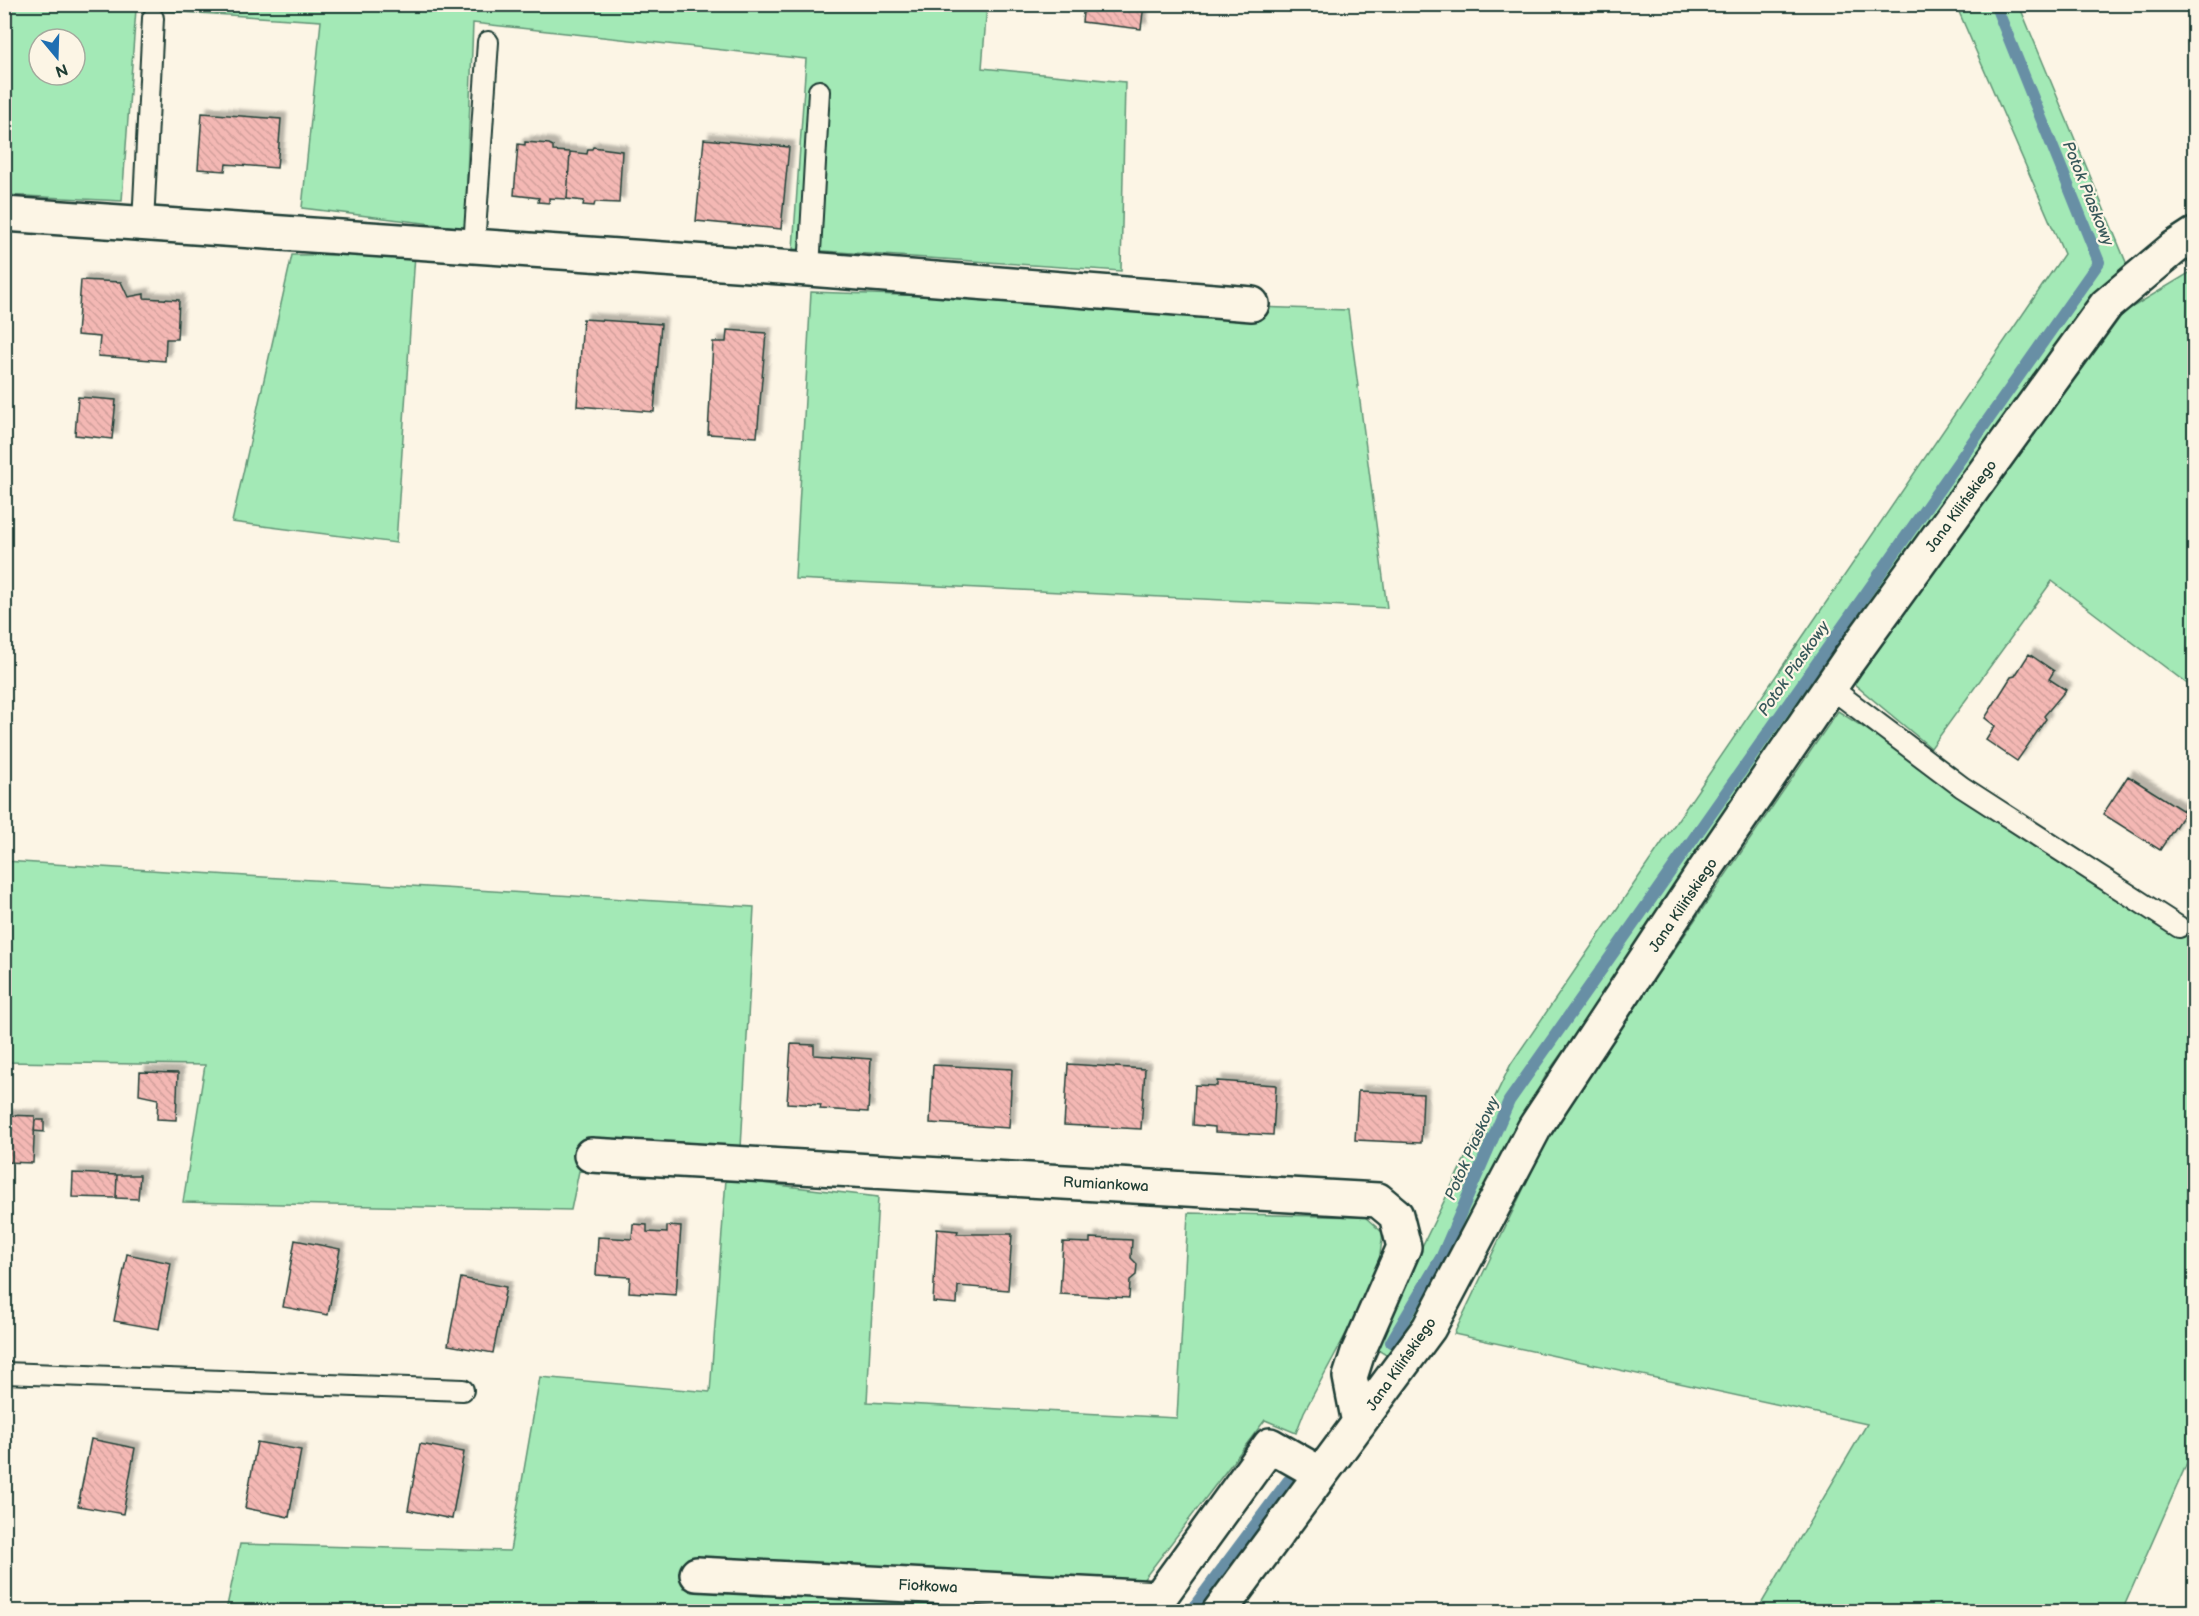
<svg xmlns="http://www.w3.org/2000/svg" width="2199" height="1616" viewBox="0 0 2199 1616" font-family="'Balsamiq Sans',sans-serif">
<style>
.green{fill:#a3e9b6;stroke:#619375;stroke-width:1.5;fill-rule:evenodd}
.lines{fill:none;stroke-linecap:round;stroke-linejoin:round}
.stream{stroke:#678fa5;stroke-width:12}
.building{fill:url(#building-back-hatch);stroke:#1f3d34;stroke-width:1.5;filter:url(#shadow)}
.service-casing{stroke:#1f3d34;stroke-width:24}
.minor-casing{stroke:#1f3d34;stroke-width:38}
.service{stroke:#fcf5e5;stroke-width:20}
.minor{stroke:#fcf5e5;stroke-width:33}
.labels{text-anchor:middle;stroke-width:4.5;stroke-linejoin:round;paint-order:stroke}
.street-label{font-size:15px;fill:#1f3d34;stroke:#fcf5e5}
.water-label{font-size:16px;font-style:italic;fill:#37585a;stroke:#fcf5e5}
</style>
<defs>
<pattern id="building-back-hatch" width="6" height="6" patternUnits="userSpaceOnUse" patternTransform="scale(1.5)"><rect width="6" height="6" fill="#f4b8b4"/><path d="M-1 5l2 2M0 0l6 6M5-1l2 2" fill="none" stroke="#d19f9b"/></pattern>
<filter id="shadow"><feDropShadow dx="5.5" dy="-5.5" stdDeviation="1.5" flood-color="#0004"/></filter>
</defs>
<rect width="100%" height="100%" fill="#fcf5e5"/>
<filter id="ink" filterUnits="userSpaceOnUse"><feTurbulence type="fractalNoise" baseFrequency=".0167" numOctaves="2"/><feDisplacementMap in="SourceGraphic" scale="12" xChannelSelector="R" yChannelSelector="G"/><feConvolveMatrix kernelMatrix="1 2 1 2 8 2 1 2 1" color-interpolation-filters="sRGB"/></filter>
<g filter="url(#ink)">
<!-- green -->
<path class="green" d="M 4,5 L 987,5 L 982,68 L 1125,82 L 1121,271 L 793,249 L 806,59 L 473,23 L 465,228 L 302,208 L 321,21 L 136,9 L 122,201 L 5,195 ZM 39,39 L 75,39 L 75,75 L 39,75 Z
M 1956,5 L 2019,5 L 2128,267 L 1546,1075 L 1423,1313 L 1391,1358 L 1373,1347 L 1511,1064 L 2064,254 Z
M 415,254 L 396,543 L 232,522 L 292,255 Z
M 2194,270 L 2194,689 L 2052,581 L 1931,748 L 1853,683 L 2124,312 Z
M 811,292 L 1348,310 L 1387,608 L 795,579 Z
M 1838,711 L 2194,940 L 2194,1447 L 2122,1611 L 1757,1611 L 1867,1424 L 1454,1334 L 1553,1127 Z
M 4,861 L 754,907 L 741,1148 L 727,1179 L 878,1197 L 867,1402 L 1177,1418 L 1188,1213 L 1365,1217 L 1383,1233 L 1377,1276 L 1304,1412 L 1296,1433 L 1265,1420 L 1140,1584 L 687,1562 L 684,1588 L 1078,1611 L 226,1611 L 240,1544 L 510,1551 L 540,1377 L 710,1392 L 726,1179 L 579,1171 L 571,1210 L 183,1202 L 205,1065 L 5,1062 Z"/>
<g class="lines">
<!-- stream -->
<path class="stream" d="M 1391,1342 L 1442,1256 L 1509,1101 L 2099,262 L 1995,4
M 1190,1612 L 1288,1481"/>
</g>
<!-- building -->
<path class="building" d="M 1084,4 L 1144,4 L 1141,29 L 1082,22 Z
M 202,113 L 281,119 L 277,168 L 226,164 L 225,171 L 198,169 Z
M 704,139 L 789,147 L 781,229 L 696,221 Z
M 525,142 L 549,144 L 553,146 L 553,151 L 570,152 L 567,199 L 549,198 L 549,203 L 538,202 L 539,198 L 514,195 L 518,144 L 525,145 Z
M 593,147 L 622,151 L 619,203 L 595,202 L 594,206 L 583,205 L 584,201 L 567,199 L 570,152 L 587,154 L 588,149 L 592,149 Z
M 81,280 L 121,282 L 128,297 L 144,294 L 144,298 L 179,300 L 177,339 L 166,339 L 165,361 L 98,356 L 100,337 L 77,335 Z
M 583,319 L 661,324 L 654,412 L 577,406 Z
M 727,330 L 766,333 L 757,437 L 708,434 L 713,342 L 726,342 Z
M 78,397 L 116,400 L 112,439 L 75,435 Z
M 2029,654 L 2054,671 L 2049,679 L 2066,690 L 2044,716 L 2046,719 L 2017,761 L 1986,740 L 1995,726 L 1985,718 L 2011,677 L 2015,676 Z
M 2128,776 L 2185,812 L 2160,850 L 2103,814 Z
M 791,1044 L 814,1045 L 814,1055 L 871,1059 L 868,1112 L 820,1109 L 821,1105 L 787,1103 Z
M 1068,1064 L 1145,1069 L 1141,1129 L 1064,1125 Z
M 933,1065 L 1012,1069 L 1009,1128 L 930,1123 Z
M 140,1072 L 178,1073 L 176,1120 L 157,1119 L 158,1099 L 139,1095 Z
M 1217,1081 L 1276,1085 L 1273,1135 L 1215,1132 L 1215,1127 L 1193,1125 L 1195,1085 L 1217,1086 Z
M 1358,1091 L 1423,1094 L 1421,1143 L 1355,1140 Z
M 4,1115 L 35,1116 L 33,1163 L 4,1162 Z
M 35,1120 L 44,1120 L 44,1132 L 34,1131 Z
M 73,1173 L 117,1175 L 116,1198 L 72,1197 Z
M 117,1175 L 140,1175 L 138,1199 L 116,1198 Z
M 633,1224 L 647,1225 L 647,1232 L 667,1233 L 667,1226 L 681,1227 L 676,1295 L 629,1292 L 630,1277 L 596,1275 L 598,1237 L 632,1239 Z
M 937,1229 L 958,1231 L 957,1234 L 1012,1234 L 1008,1290 L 958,1286 L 957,1304 L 933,1302 Z
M 1090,1238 L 1132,1240 L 1131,1258 L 1137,1264 L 1136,1275 L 1130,1280 L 1129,1298 L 1060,1294 L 1063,1242 L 1090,1243 Z
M 295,1240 L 340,1249 L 328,1315 L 283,1307 Z
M 127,1254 L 171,1263 L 159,1329 L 114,1321 Z
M 461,1278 L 506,1287 L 493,1353 L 448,1345 Z
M 91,1439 L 135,1448 L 123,1514 L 78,1506 Z
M 257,1442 L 301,1450 L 289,1517 L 245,1508 Z
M 420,1444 L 464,1452 L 452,1519 L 408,1510 Z"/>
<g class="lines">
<defs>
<path id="service" d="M 143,224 L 153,18
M 474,246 L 488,42
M 809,269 L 819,91
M 1831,688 L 1962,787 L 2179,927
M 4,1373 L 463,1390"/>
<path id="minor" d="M 4,214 L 809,269 L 1252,304
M 591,1155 L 1378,1200 L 1396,1215 L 1404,1247 L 1358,1352 L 1350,1377 L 1359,1423
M 697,1574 L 1158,1598
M 1149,1612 L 1270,1445 L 1321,1474
M 1219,1612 L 1429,1328 L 1535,1127 L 1700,877 L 1848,661 L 2106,305 L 2174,248 L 2194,235"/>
</defs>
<!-- service casing -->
<use href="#service" class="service-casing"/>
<!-- minor casing -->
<use href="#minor" class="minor-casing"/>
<!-- service -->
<use href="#service" class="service"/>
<!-- minor -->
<use href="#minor" class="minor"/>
</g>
</g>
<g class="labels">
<!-- street labels -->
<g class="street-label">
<text transform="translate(1961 506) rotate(-54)" y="5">Jana Kilińskiego</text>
<text transform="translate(1683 905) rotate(-56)" y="5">Jana Kilińskiego</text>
<text transform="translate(1106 1184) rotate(3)" y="5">Rumiankowa</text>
<text transform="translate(1401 1364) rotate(-55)" y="5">Jana Kilińskiego</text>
<text transform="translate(928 1586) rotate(3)" y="5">Fiołkowa</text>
</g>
<!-- water labels -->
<g class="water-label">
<text transform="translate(2089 193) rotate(68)" y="6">Potok Piaskowy</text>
<text transform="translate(1793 668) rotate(-55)" y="6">Potok Piaskowy</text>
<text transform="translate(1471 1148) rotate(-66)" y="6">Potok Piaskowy</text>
</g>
</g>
<!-- margin -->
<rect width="2199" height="1616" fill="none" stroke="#fcf5e5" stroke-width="24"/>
<rect x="12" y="12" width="2175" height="1592" fill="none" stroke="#1f3d34" stroke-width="2" filter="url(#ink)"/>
<!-- north arrow -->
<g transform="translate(57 57) rotate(161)"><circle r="28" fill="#fcf5e5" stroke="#a4ab9e" stroke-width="1.5"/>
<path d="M0-4.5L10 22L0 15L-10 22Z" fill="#1f6fb2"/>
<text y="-9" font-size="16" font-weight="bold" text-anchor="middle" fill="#1f3d34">N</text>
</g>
</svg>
